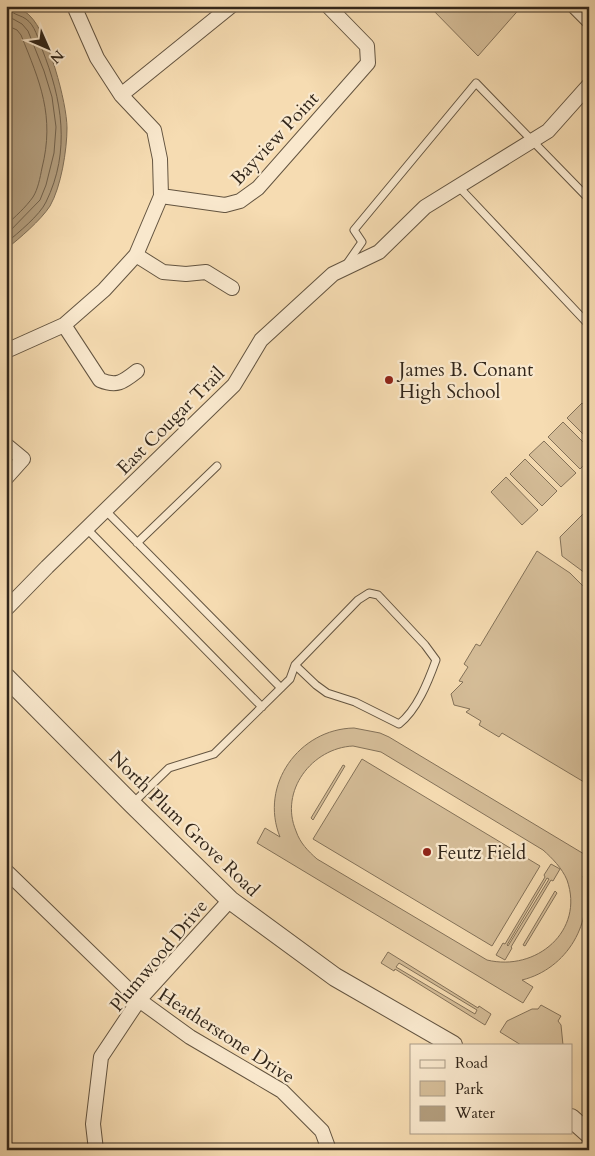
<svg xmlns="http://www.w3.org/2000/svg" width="595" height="1156" viewBox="0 0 595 1156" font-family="Cardo,serif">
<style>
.green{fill:#d5bd98;stroke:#847259;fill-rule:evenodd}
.water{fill:#b39e7e;stroke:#7f6e56}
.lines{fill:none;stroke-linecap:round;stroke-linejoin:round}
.shore{stroke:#72624c;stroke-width:1}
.service-casing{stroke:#635440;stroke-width:9}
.minor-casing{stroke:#635440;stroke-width:16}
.tertiary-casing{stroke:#635440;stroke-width:20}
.service{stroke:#f9e8cd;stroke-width:7}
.minor{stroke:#f9e8cd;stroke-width:14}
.tertiary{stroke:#f9e8cd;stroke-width:18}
.poi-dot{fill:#8f2418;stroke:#f9e8cd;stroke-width:2}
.labels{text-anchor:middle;stroke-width:4.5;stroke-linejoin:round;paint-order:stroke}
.street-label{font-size:19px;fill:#32261a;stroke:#f9e8cd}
.poi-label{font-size:19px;fill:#32261a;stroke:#f9e8cd;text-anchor:start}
</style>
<rect width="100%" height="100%" fill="#f6dcb2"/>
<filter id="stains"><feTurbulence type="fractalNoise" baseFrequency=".004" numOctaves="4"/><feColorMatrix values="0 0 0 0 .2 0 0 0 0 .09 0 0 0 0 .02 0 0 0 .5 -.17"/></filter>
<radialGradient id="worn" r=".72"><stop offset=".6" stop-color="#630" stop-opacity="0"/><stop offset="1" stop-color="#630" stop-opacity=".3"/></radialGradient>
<!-- green -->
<path class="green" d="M 429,6 L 522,6 L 478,56 Z
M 582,403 L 589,410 L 589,440 L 567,418 Z
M 563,422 L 589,448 L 589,460 L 580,469 L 548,437 Z
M 544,441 L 576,473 L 561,487 L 529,455 Z
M 525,459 L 557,491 L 542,506 L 510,474 Z
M 506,477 L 538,510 L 522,525 L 491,492 Z
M 589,508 L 589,576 L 562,556 L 560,537 Z
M 537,551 L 570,573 L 589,592 L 589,785 L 502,733 L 499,737 L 479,725 L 481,721 L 466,712 L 470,709 L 454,705 L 451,694 L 463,682 L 459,681 L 468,667 L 464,664 L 476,644 L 480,646 Z
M 354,728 L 380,733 L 389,737 L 589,857 L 589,878 L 583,876 C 595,922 567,969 522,980 L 533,987 L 523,1003 L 257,843 L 265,828 L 280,837 C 259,785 299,729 354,728 ZM 353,746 L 381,752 L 543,850 C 552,858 562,868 567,880 C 585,931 536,972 487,960 L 317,859 C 308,851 300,843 296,831 C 279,791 312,748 353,746 Z
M 362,759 L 540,866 L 492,946 L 313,839 Z
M 343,765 L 345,766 L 313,820 L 311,818 Z
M 551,864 L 560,869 L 553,881 L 551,880 L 511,947 L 512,948 L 505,960 L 496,955 L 503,943 L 505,944 L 545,877 L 544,875 ZM 547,878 L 549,879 L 508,946 L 507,945 Z
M 555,891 L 557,893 L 525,946 L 523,945 Z
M 388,952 L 478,1008 L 479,1006 L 491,1014 L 485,1025 L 395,969 L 394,971 L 381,963 ZM 399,963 L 477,1010 L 475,1014 L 396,967 Z
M 541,1005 L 561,1016 L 558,1021 L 561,1025 L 563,1045 L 521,1045 L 500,1032 L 507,1021 L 532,1009 L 538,1009 Z"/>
<!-- water -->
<path class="water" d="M 6,6 C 13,6 26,11 30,16 C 48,33 67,103 67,128 C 67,150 61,187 50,206 C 41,220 19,239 6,249 Z"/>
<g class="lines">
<!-- shore -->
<path class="shore" d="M 6,15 L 22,24 L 28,31 L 44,71 L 52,97 L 56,127 L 54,153 L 46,185 L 40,200 L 6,235
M 6,25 L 17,30 L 21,35 C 40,82 55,116 42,168 C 40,178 38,189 33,197 C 26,207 15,217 6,225
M 6,243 C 18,233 40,215 46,202 C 71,151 62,99 42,49 C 38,39 35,25 26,19 C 22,16 16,15 12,12 L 10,6"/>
<defs>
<path id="service" d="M 458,186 L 589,325
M 346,265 L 362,242 L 354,230 L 476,83 L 589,199
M 106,511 L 281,688
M 87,529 L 262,707
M 137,543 L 217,466
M 132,804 L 169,768 L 214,754 L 290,679 L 295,665 L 358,600 L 369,593 L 378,595 L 425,645 L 436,660 C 428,682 417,710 399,724 L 355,702 L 327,693 L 316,685 L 295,665"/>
<path id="minor" d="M 574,6 L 589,21
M 121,95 L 231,6
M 161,196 L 225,205 L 240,201 L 258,188 L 368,63 L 367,46 L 328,6
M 136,255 L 163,272 L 186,274 L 206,272 L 232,288
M 64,325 L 100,380 C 117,387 123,382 137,371
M 6,351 L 64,325 L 104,290 L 136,255 L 161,196 L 160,159 L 154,130 L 121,95 L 97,58 L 74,6
M 6,445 L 23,459 L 6,478
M 6,609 L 47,567 L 234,385 L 261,340 L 333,274 L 379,252 L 425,207 L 548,131 L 589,85
M 6,871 L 139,1000 L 190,1037 L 282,1091 L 322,1131 L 329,1150
M 96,1150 L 93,1124 L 101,1057 L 139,1000 L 230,900"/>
<path id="tertiary" d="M 6,677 L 132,804 L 230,900 L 335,977 L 453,1045
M 571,1118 L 589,1134"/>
</defs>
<!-- service casing -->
<use href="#service" class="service-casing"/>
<!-- minor casing -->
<use href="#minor" class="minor-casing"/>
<!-- tertiary casing -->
<use href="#tertiary" class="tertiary-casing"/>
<!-- service -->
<use href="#service" class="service"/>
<!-- minor -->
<use href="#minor" class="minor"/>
<!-- tertiary -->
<use href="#tertiary" class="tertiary"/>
</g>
<!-- markers -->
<g class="poi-dot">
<circle cx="389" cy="380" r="5"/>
<circle cx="427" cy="852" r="5"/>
</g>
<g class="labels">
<!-- street labels -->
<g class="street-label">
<text transform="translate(274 138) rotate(-47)" y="7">Bayview Point</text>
<text transform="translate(170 420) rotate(-45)" y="7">East Cougar Trail</text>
<text transform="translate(185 823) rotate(44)" y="7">North Plum Grove Road</text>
<text transform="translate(158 955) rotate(-50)" y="7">Plumwood Drive</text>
<text transform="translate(227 1035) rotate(33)" y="7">Heatherstone Drive</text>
</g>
<!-- poi labels -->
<g class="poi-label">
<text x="399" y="376">James B. Conant<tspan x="399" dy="22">High School</tspan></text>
<text x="437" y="859">Feutz Field</text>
</g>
</g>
<!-- margin -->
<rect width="595" height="1156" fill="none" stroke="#f6dcb2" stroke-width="25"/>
<rect x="8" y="8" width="580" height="1141" fill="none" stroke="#32261a" stroke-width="2.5"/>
<rect x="12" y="12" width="570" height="1131" fill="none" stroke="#32261a"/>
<!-- legend -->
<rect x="410" y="1044" width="162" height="90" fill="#f9e8cd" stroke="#a99a85"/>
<rect x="420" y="1060" width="25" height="8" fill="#f9e8cd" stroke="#a99a85"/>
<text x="455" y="1068" font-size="15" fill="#32261a">Road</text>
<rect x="420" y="1081" width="25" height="15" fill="#d5bd98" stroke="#a99a85"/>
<text x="455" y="1094" font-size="15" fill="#32261a">Park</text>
<rect x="420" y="1106" width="25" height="15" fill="#b39e7e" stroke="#a99a85"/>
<text x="455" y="1118" font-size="15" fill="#32261a">Water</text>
<!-- north arrow -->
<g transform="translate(48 48) rotate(135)" stroke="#f9e8cd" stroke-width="4" paint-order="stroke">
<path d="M0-4L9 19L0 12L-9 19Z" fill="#32261a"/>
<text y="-8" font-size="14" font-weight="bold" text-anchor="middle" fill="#32261a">N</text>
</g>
<rect width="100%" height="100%" filter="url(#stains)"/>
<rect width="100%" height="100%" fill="url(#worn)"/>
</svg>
